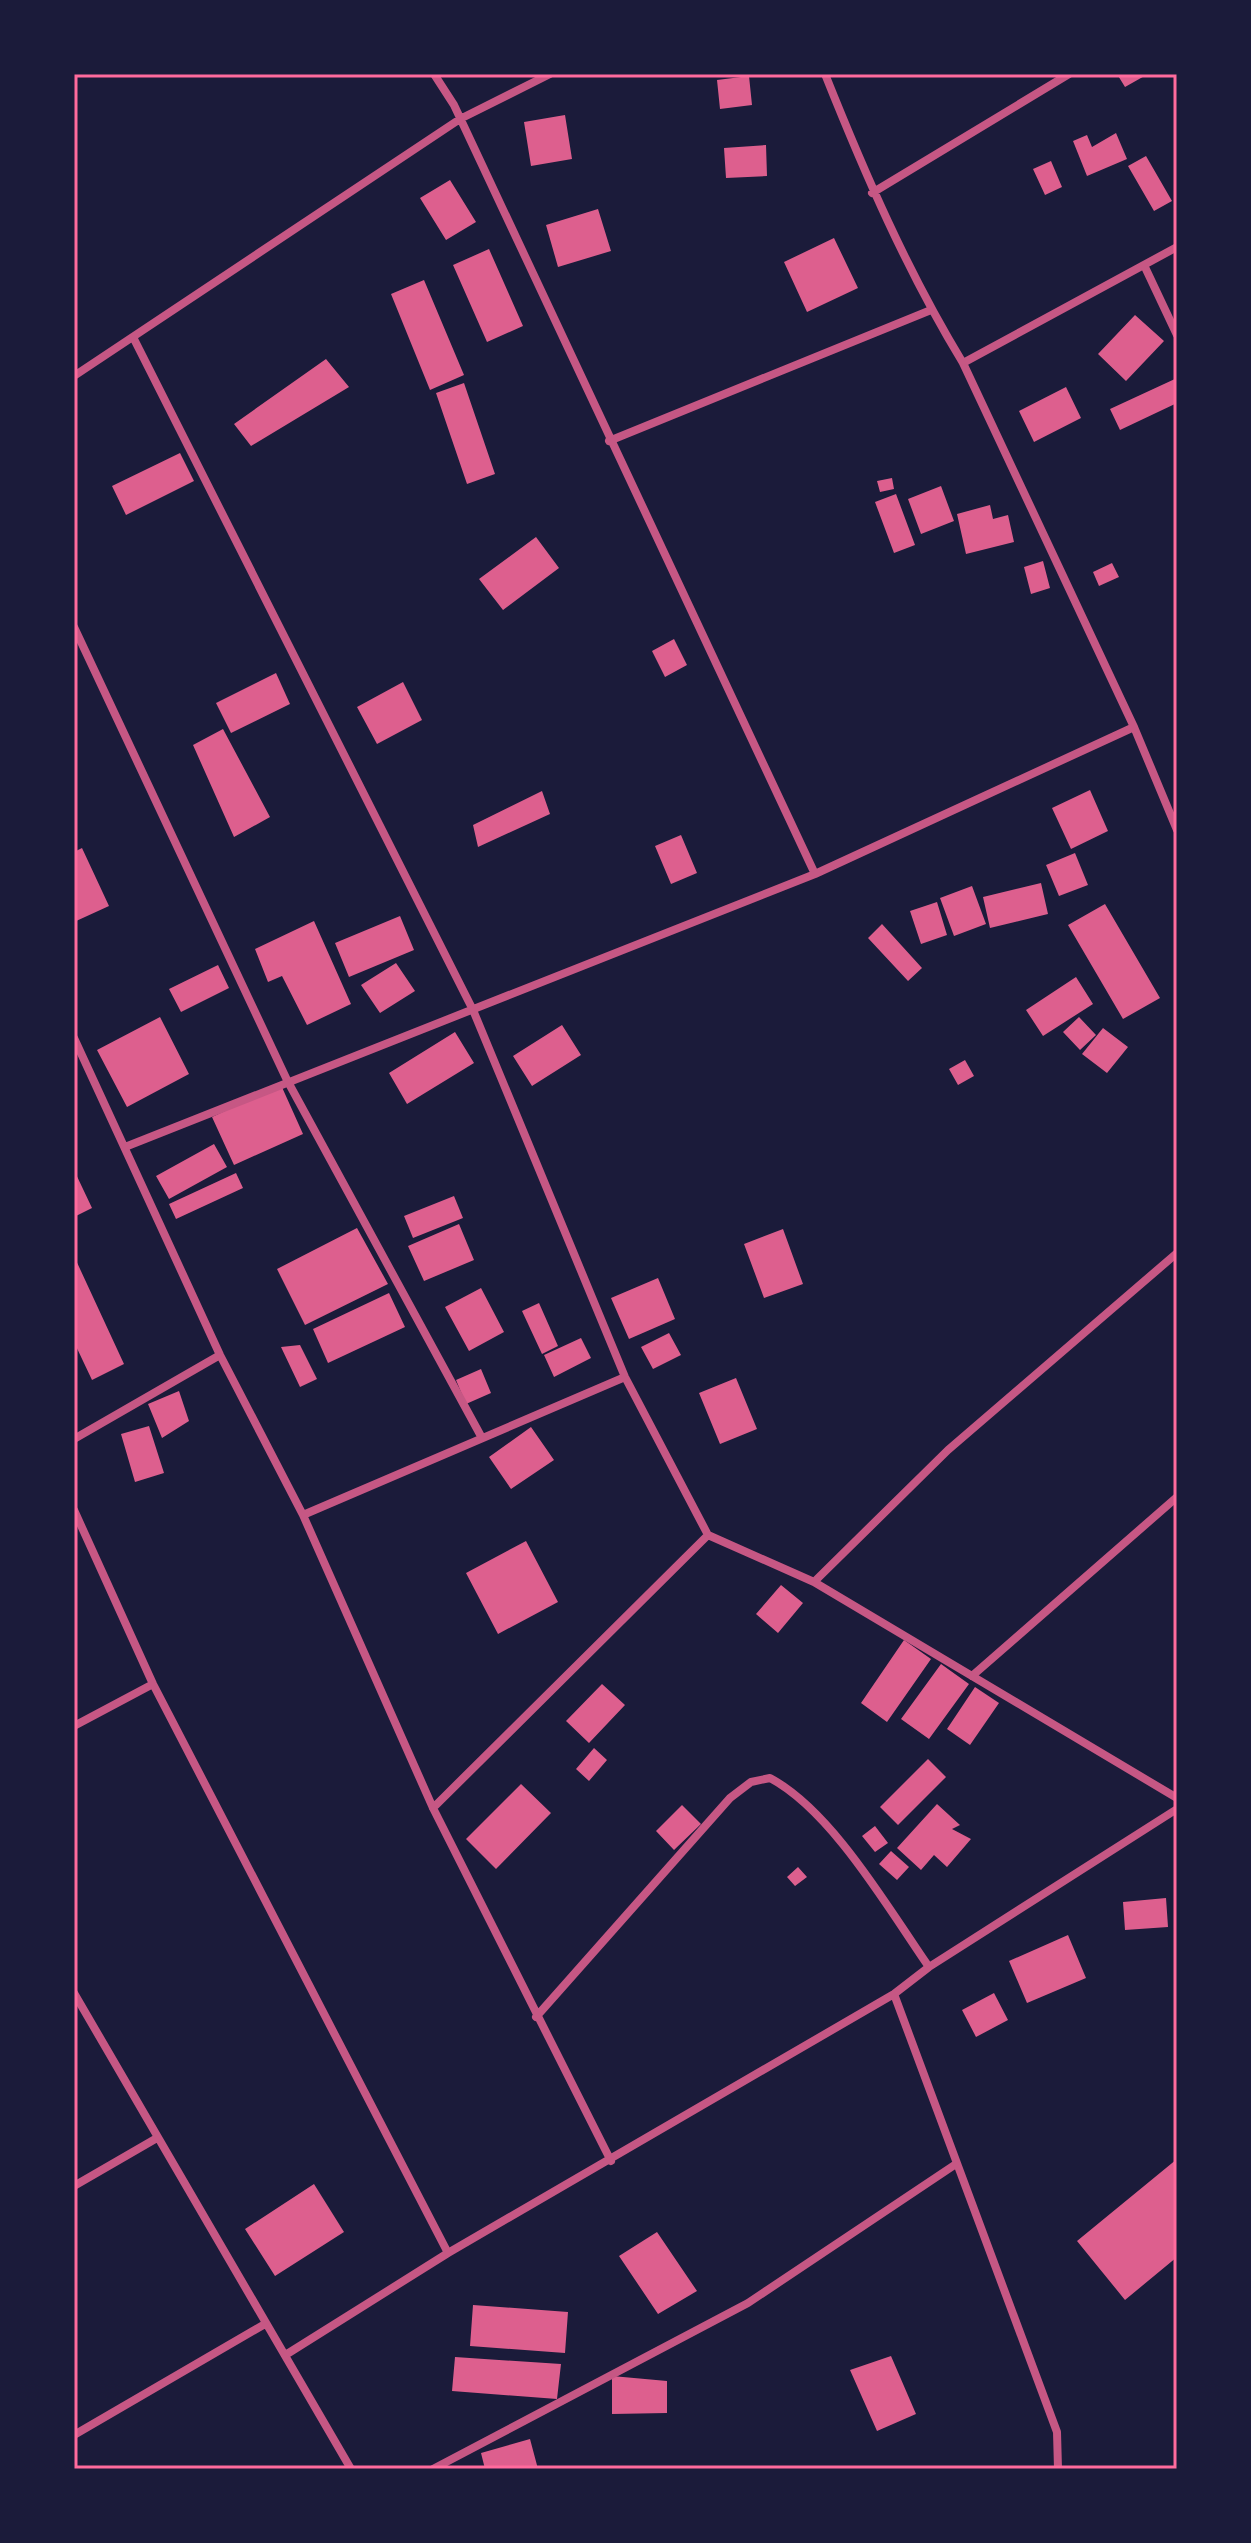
<svg xmlns="http://www.w3.org/2000/svg" width="1251" height="2543" viewBox="0 0 1251 2543" font-family="'Nunito Sans',sans-serif">
<style>
.building{fill:#dd5f8e}
.lines{fill:none;stroke-linecap:round;stroke-linejoin:round}
.minor{stroke:#c65784;stroke-width:8}
.neatline{fill:none;stroke:#ff6b9d;stroke-width:3}
</style>
<rect width="100%" height="100%" fill="#1b1b3a"/>
<!-- building -->
<path class="building" d="M 1117,74 L 1148,74 L 1125,87 Z
M 749,76 L 752,105 L 720,109 L 717,80 Z
M 565,115 L 572,159 L 531,166 L 524,122 Z
M 1116,133 L 1127,159 L 1087,176 L 1073,141 L 1087,135 L 1092,147 Z
M 766,145 L 767,176 L 726,178 L 724,148 Z
M 1146,156 L 1172,201 L 1154,211 L 1128,166 Z
M 1051,161 L 1062,187 L 1045,195 L 1033,169 Z
M 450,180 L 476,222 L 446,240 L 420,198 Z
M 598,209 L 611,251 L 558,267 L 546,225 Z
M 834,238 L 858,288 L 807,312 L 784,262 Z
M 489,249 L 523,326 L 487,342 L 453,265 Z
M 424,280 L 464,375 L 430,390 L 391,294 Z
M 1135,315 L 1164,341 L 1126,381 L 1098,354 Z
M 326,359 L 349,387 L 251,446 L 234,424 Z
M 1177,378 L 1177,403 L 1120,430 L 1110,409 Z
M 464,383 L 495,474 L 467,484 L 436,393 Z
M 1066,387 L 1081,418 L 1034,442 L 1019,411 Z
M 180,453 L 194,481 L 126,515 L 112,486 Z
M 892,478 L 894,489 L 880,492 L 877,481 Z
M 941,486 L 954,521 L 921,534 L 908,499 Z
M 896,494 L 915,545 L 894,553 L 875,502 Z
M 990,505 L 993,519 L 1008,515 L 1014,542 L 966,554 L 957,514 Z
M 536,537 L 559,568 L 503,610 L 479,579 Z
M 1043,561 L 1050,588 L 1031,594 L 1024,567 Z
M 1112,563 L 1119,577 L 1099,586 L 1093,572 Z
M 674,639 L 687,665 L 665,677 L 652,651 Z
M 276,673 L 290,704 L 231,733 L 216,703 Z
M 403,682 L 422,720 L 377,744 L 357,707 Z
M 223,729 L 270,817 L 234,837 L 193,745 Z
M 1090,790 L 1108,831 L 1071,849 L 1052,808 Z
M 542,791 L 550,814 L 478,847 L 473,825 Z
M 681,835 L 697,873 L 671,884 L 655,846 Z
M 82,848 L 109,906 L 74,922 L 74,852 Z
M 1075,853 L 1088,885 L 1059,896 L 1046,865 Z
M 1041,883 L 1048,914 L 990,928 L 983,897 Z
M 972,886 L 986,924 L 954,936 L 940,898 Z
M 937,902 L 947,935 L 921,944 L 910,911 Z
M 1105,904 L 1160,998 L 1123,1019 L 1068,925 Z
M 400,916 L 414,950 L 349,977 L 335,943 Z
M 314,921 L 351,1004 L 307,1025 L 282,976 L 268,982 L 255,949 Z
M 882,924 L 922,968 L 908,981 L 868,938 Z
M 396,963 L 415,991 L 380,1013 L 361,985 Z
M 218,965 L 229,988 L 181,1012 L 169,989 Z
M 1076,977 L 1093,1004 L 1043,1036 L 1026,1010 Z
M 160,1017 L 189,1074 L 127,1107 L 97,1050 Z
M 1079,1017 L 1096,1035 L 1080,1050 L 1063,1032 Z
M 562,1025 L 581,1055 L 532,1086 L 513,1056 Z
M 1103,1028 L 1128,1047 L 1107,1073 L 1082,1054 Z
M 455,1032 L 474,1063 L 407,1104 L 389,1073 Z
M 965,1060 L 974,1076 L 958,1085 L 949,1069 Z
M 281,1085 L 303,1134 L 234,1165 L 212,1117 Z
M 214,1144 L 227,1167 L 169,1199 L 156,1176 Z
M 74,1170 L 92,1208 L 74,1217 Z
M 236,1173 L 243,1188 L 176,1219 L 169,1204 Z
M 454,1196 L 463,1218 L 413,1238 L 404,1216 Z
M 459,1224 L 474,1260 L 424,1281 L 408,1246 Z
M 357,1228 L 388,1284 L 305,1325 L 277,1269 Z
M 783,1229 L 803,1284 L 764,1298 L 744,1244 Z
M 74,1256 L 124,1364 L 92,1380 L 74,1342 Z
M 658,1278 L 675,1319 L 629,1339 L 611,1298 Z
M 481,1288 L 504,1332 L 469,1351 L 445,1307 Z
M 389,1293 L 405,1327 L 328,1363 L 313,1329 Z
M 539,1303 L 558,1346 L 542,1354 L 522,1311 Z
M 669,1333 L 681,1355 L 653,1369 L 641,1347 Z
M 581,1338 L 591,1358 L 554,1377 L 544,1355 Z
M 300,1345 L 317,1379 L 300,1387 L 281,1347 Z
M 481,1369 L 491,1393 L 466,1404 L 456,1380 Z
M 736,1378 L 757,1429 L 720,1444 L 699,1393 Z
M 179,1391 L 189,1421 L 162,1438 L 148,1404 Z
M 149,1426 L 164,1473 L 135,1482 L 121,1434 Z
M 531,1427 L 554,1460 L 511,1489 L 489,1457 Z
M 526,1541 L 558,1602 L 498,1634 L 466,1573 Z
M 781,1585 L 803,1603 L 778,1633 L 756,1614 Z
M 904,1640 L 931,1659 L 887,1722 L 861,1703 Z
M 941,1664 L 969,1684 L 929,1739 L 901,1719 Z
M 602,1684 L 625,1705 L 589,1743 L 566,1721 Z
M 975,1687 L 999,1703 L 970,1745 L 947,1729 Z
M 594,1748 L 607,1760 L 589,1781 L 576,1769 Z
M 928,1759 L 946,1777 L 898,1825 L 880,1807 Z
M 521,1784 L 551,1813 L 496,1869 L 466,1839 Z
M 937,1804 L 960,1825 L 952,1829 L 971,1839 L 947,1867 L 934,1855 L 921,1870 L 897,1848 Z
M 682,1805 L 701,1824 L 674,1850 L 656,1831 Z
M 875,1826 L 888,1843 L 875,1852 L 862,1836 Z
M 891,1851 L 909,1867 L 897,1880 L 879,1864 Z
M 798,1867 L 807,1877 L 795,1886 L 787,1877 Z
M 1166,1898 L 1168,1927 L 1125,1930 L 1123,1902 Z
M 1068,1935 L 1086,1978 L 1027,2003 L 1009,1961 Z
M 994,1993 L 1008,2020 L 976,2037 L 962,2010 Z
M 1177,2159 L 1177,2257 L 1125,2300 L 1077,2241 Z
M 314,2184 L 344,2232 L 275,2276 L 245,2229 Z
M 657,2232 L 697,2291 L 658,2314 L 619,2256 Z
M 473,2305 L 568,2312 L 565,2353 L 470,2346 Z
M 891,2356 L 916,2414 L 877,2431 L 850,2370 Z
M 455,2357 L 561,2364 L 557,2399 L 452,2391 Z
M 612,2376 L 667,2381 L 667,2413 L 612,2414 Z
M 530,2439 L 538,2469 L 485,2469 L 481,2453 Z"/>
<g class="lines">
<!-- minor -->
<path class="minor" d="M 434,74 L 454,105 L 815,874
M 825,74 C 865,174 907,271 963,363 L 1134,727 L 1177,830
M 872,193 L 1069,74
M 1144,265 L 1177,335
M 134,339 L 473,1010 L 625,1377 L 708,1535 L 814,1582 L 1177,1798
M 963,363 L 1177,247
M 74,376 L 460,119 L 550,74
M 609,441 L 931,310
M 74,627 L 287,1080 L 482,1438
M 74,1038 L 220,1355 L 303,1515 L 433,1808 L 611,2161
M 125,1147 L 815,874 L 1134,727
M 74,1439 L 220,1355
M 74,1510 L 153,1684 L 448,2253
M 303,1515 L 625,1377
M 814,1582 L 948,1450 L 1177,1253
M 972,1676 L 1177,1497
M 74,1726 L 153,1684
M 433,1808 L 708,1535
M 74,1993 L 351,2469
M 894,1994 L 1057,2432 L 1058,2469
M 536,2017 L 730,1798 L 751,1782 L 770,1778 C 832,1811 888,1908 929,1967
M 74,2186 L 157,2138
M 287,2354 L 448,2253 L 894,1994 L 929,1967 L 1177,1809
M 74,2435 L 265,2324
M 433,2469 L 748,2303 L 956,2164"/>
</g>
<!-- border -->
<rect width="1251" height="2543" fill="none" stroke="#1b1b3a" stroke-width="152"/>
<rect x="76" y="76" width="1099" height="2391" class="neatline"/>
</svg>
